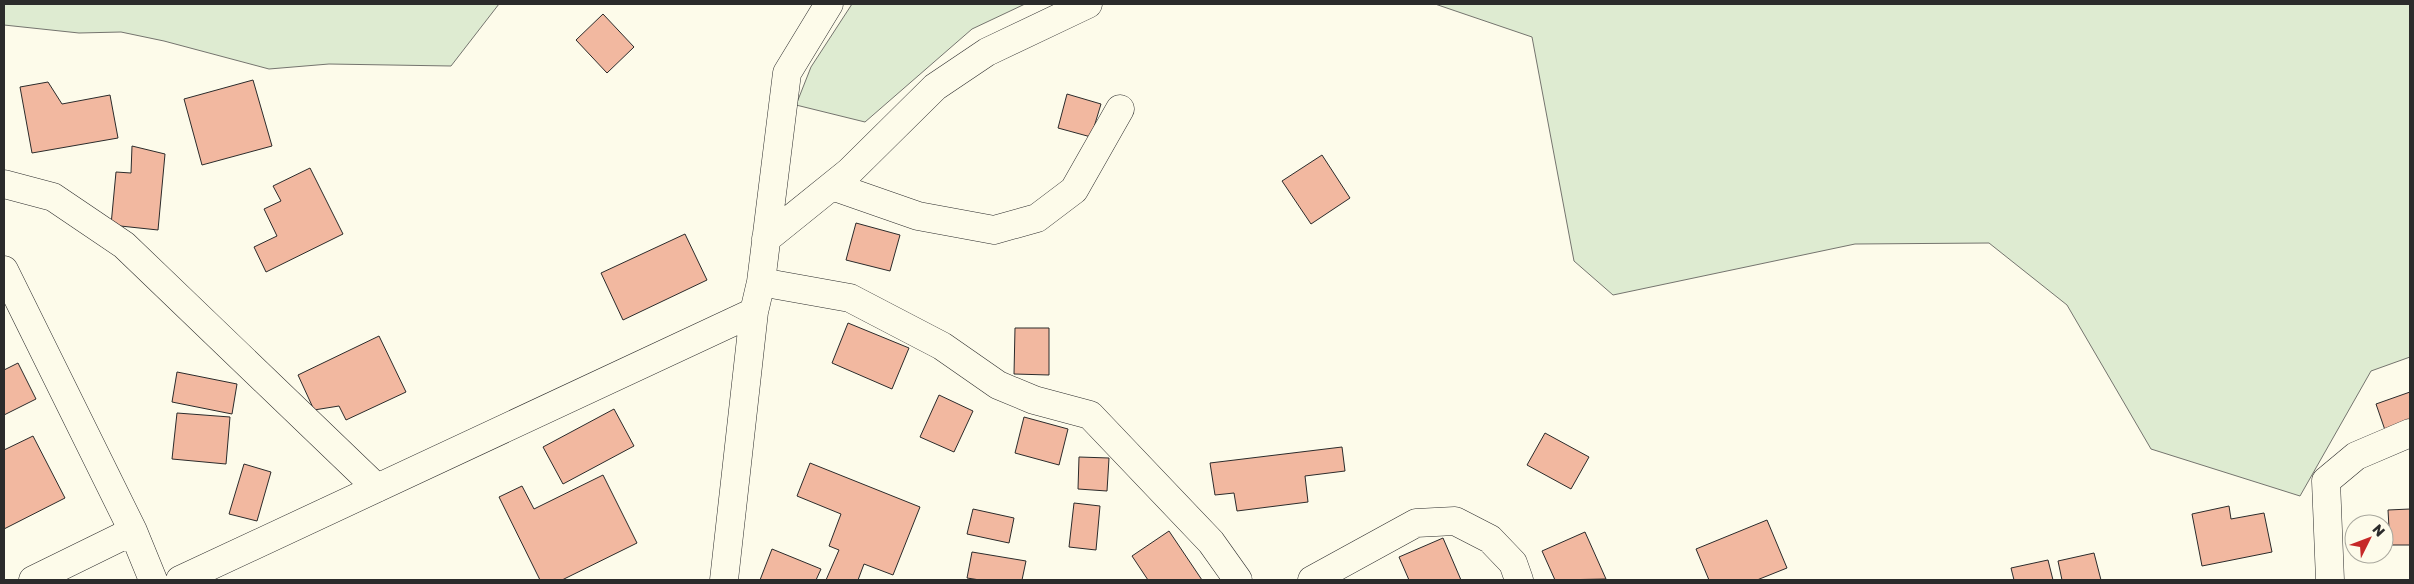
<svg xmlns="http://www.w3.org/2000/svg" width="2414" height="584" viewBox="0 0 2414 584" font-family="'Golos Text',sans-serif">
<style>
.green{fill:#deebd1;stroke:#74746e}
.building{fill:#f2b8a0;stroke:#2b2b2b}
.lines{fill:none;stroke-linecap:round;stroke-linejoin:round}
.minor-casing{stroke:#2b2b2b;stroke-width:29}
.minor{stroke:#fdfbea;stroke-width:28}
</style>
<rect width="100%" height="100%" fill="#fdfbea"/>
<!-- green -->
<path class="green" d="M 4,4 L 499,4 L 451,66 L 329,64 L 269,69 L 164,41 L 121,32 L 79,33 L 4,25 Z
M 852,4 L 1025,4 L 972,29 L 865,122 L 796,105 L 811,67 Z
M 1435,4 L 2410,4 L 2410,357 L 2371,371 L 2300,496 L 2151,449 L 2067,305 L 1989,243 L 1855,244 L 1613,295 L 1574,261 L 1532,37 Z"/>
<!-- building -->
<path class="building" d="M 603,14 L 634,47 L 607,73 L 576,40 Z
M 253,80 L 272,146 L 202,165 L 184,99 Z
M 48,82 L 62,104 L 110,95 L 118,138 L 32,153 L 20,87 Z
M 1067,94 L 1101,104 L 1091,137 L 1058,128 Z
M 132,146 L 165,154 L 158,230 L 111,225 L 116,172 L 131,173 Z
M 1322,155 L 1350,198 L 1311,224 L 1282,181 Z
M 310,168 L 343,234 L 266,272 L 254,247 L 277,236 L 264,209 L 281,201 L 273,186 Z
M 856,223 L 900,235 L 890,271 L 846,260 Z
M 685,234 L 707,280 L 623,320 L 601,273 Z
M 848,323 L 909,348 L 892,389 L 832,363 Z
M 1015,328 L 1049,328 L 1049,375 L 1014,374 Z
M 379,336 L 406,392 L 346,420 L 339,406 L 314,410 L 298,375 Z
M 18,363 L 36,399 L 4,415 L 4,370 Z
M 177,372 L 237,384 L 232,414 L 172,402 Z
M 2410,392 L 2410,424 L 2386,433 L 2376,404 Z
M 939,395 L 973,411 L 954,452 L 920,437 Z
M 614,409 L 634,446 L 563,484 L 543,447 Z
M 177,413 L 230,417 L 226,464 L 172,459 Z
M 1024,417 L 1068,429 L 1059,465 L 1015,453 Z
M 1545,433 L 1589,457 L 1571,489 L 1527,465 Z
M 33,436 L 65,498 L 4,529 L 4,450 Z
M 1342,447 L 1345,471 L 1305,476 L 1308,502 L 1237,511 L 1234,493 L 1215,495 L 1210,463 Z
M 1079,457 L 1109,458 L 1107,491 L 1078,489 Z
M 810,463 L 920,507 L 893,575 L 864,564 L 858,580 L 826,580 L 839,550 L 829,546 L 841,514 L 797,496 Z
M 244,464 L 271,472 L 257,521 L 229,514 Z
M 603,475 L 637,543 L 562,580 L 540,580 L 499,497 L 522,486 L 534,509 Z
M 1074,503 L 1100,506 L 1096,550 L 1069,547 Z
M 2229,506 L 2231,519 L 2264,513 L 2272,552 L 2202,566 L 2192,514 Z
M 973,509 L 1014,518 L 1009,543 L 967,534 Z
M 2410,509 L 2410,545 L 2390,545 L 2388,510 Z
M 1767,520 L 1787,568 L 1757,580 L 1709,580 L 1696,549 Z
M 1169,531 L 1202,580 L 1148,580 L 1132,556 Z
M 1585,532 L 1606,579 L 1555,580 L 1542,551 Z
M 1443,538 L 1461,580 L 1409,580 L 1399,557 Z
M 772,549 L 821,569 L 816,580 L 760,580 Z
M 972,552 L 1026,561 L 1022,580 L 980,580 L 967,578 Z
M 2094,553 L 2101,580 L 2062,580 L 2058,561 Z
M 2048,560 L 2053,580 L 2014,580 L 2011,568 Z"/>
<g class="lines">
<defs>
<path id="minor" d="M 4,184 L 53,197 L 124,245 L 377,488
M 832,186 L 918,216 L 994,230 L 1037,218 L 1074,190 L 1120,109
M 766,239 L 849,172 L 935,87 L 987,52 L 1088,4
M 4,270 L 133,531 L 153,580
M 761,282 L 850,298 L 942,346 L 998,385 L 1034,400 L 1090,415 L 1211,542 L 1238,580
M 33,580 L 133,531
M 180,580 L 754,312
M 724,580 L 754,312 L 761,282 L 787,73 L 829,4
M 1312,580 L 1416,523 L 1455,521 L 1490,539 L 1513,563 L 1519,580
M 2330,580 L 2326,481 L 2356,456 L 2410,433"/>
</defs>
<!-- minor casing -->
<use href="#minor" class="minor-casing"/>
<!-- minor -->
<use href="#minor" class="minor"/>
</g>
<!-- border -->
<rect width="2414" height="584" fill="none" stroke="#2b2b2b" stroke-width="10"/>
<!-- north arrow -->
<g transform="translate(2369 539) rotate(48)"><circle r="24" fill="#fdfbea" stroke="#a9a89e"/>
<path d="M0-4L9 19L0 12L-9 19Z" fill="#c62828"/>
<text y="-8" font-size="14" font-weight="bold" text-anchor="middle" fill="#2b2b2b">N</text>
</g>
</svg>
